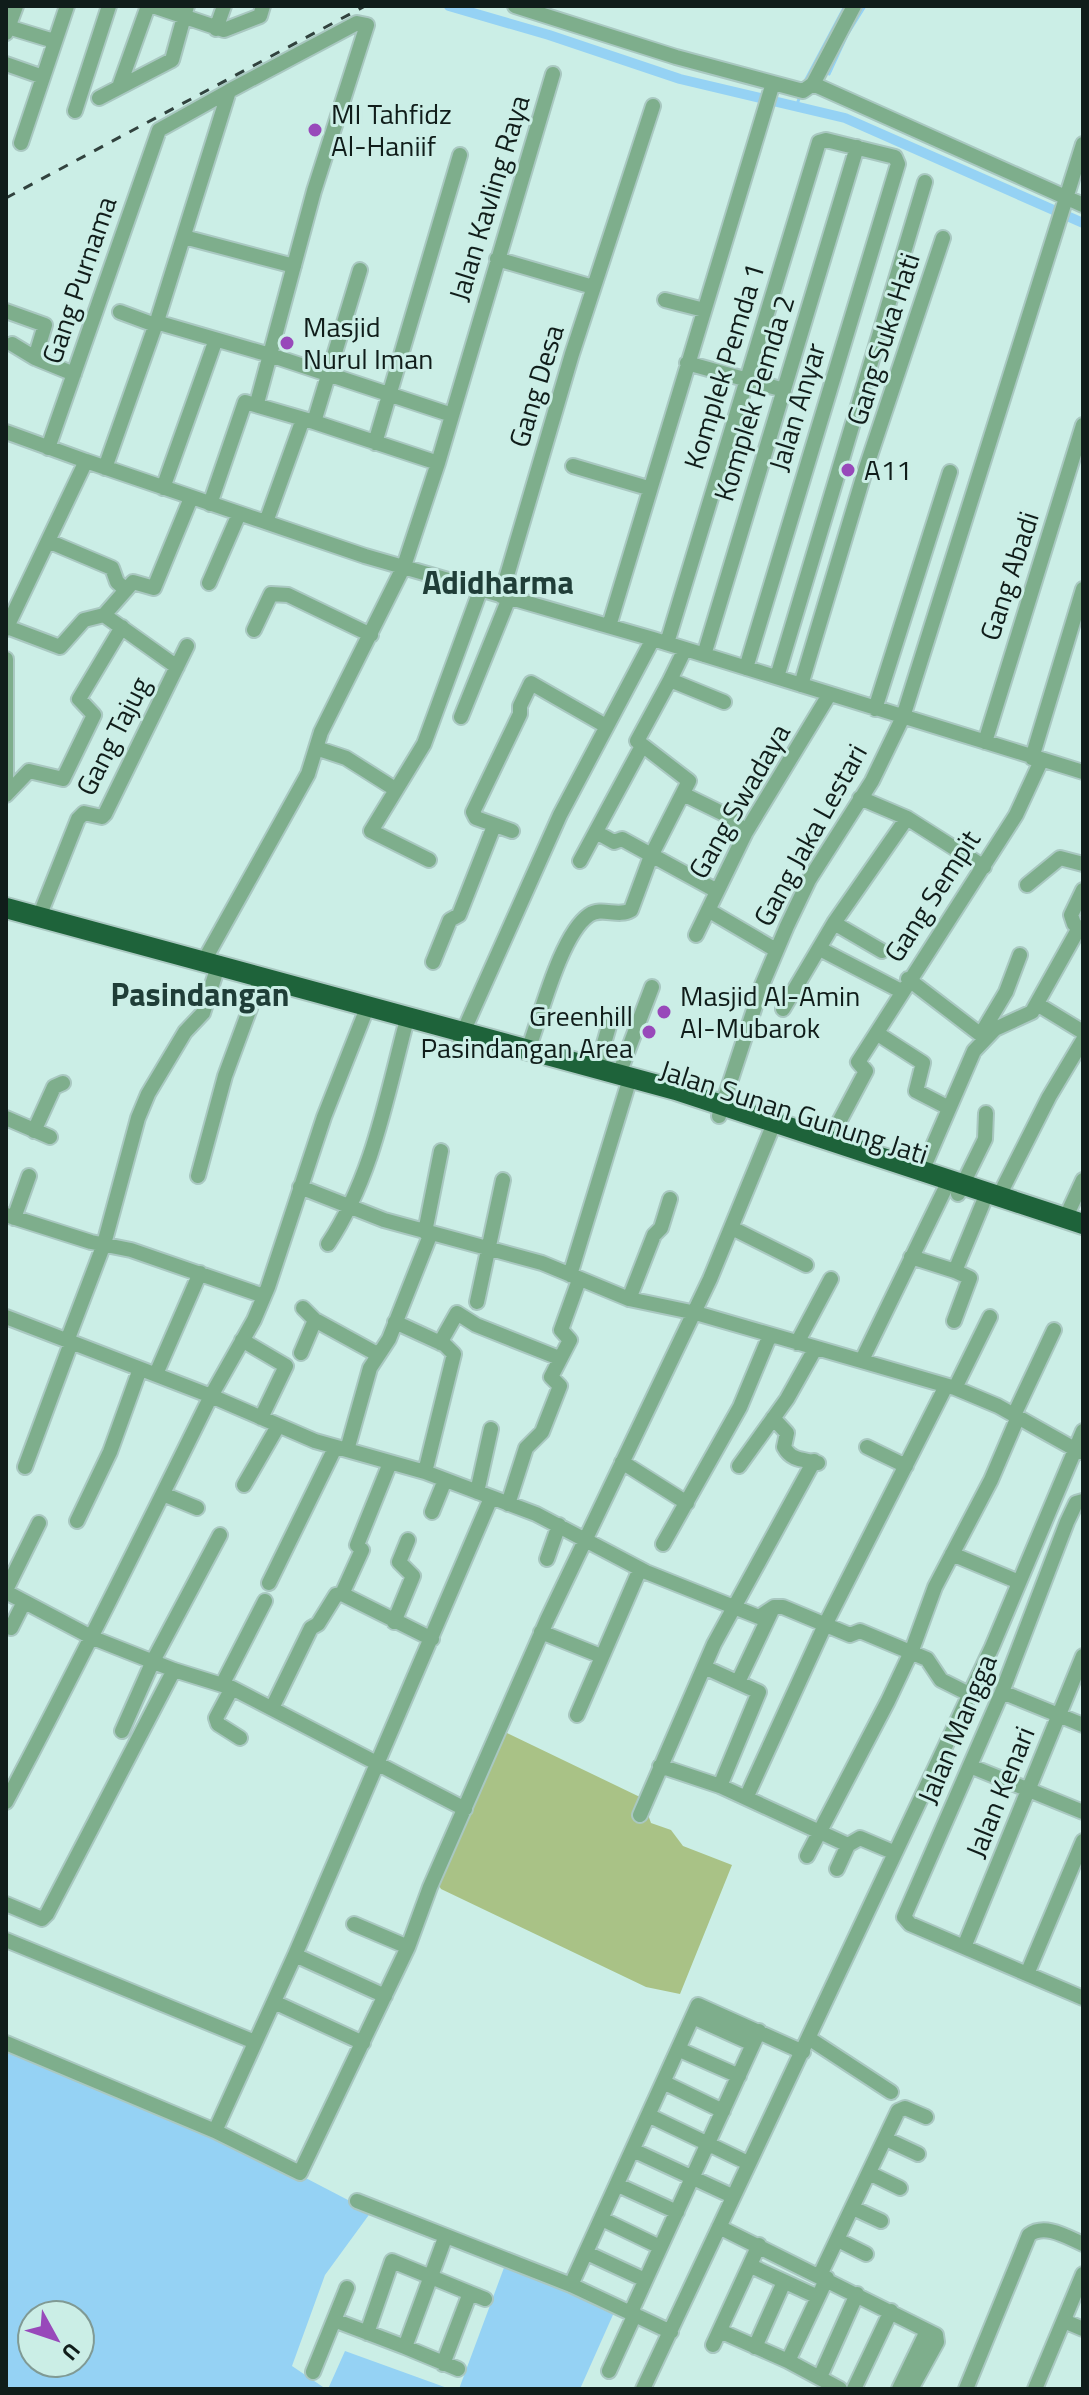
<svg xmlns="http://www.w3.org/2000/svg" width="1089" height="2395" viewBox="0 0 1089 2395" font-family="'Titillium Web',sans-serif">
<style>
.green{fill:#a9c286}
.water{fill:#95d2f4;fill-rule:evenodd}
.lines{fill:none;stroke-linecap:round;stroke-linejoin:round}
.stream{stroke:#95d2f4;stroke-width:3}
.canal{stroke:#95d2f4;stroke-width:10}
.minor-casing{stroke:#a9c8c1;stroke-width:18}
.highway-casing{stroke:#a9c8c1;stroke-width:24}
.minor{stroke:#7eae8c;stroke-width:14}
.highway{stroke:#1e633a;stroke-width:20}
.rail{stroke:#31423e;stroke-width:3;stroke-dasharray:10 10;stroke-linecap:butt}
.poi-dot{fill:#9849ba;stroke:#cbeee6;stroke-width:3}
.labels{text-anchor:middle;stroke-width:6;stroke-linejoin:round;paint-order:stroke}
.poi-label{font-size:28px;fill:#101d1a;stroke:#cbeee6;text-anchor:start}
.street-label{font-size:28px;fill:#101d1a;stroke:#cbeee6}
.quarter-label{font-size:32px;font-weight:bold;fill:#203e38;stroke:#cbeee6}
</style>
<rect width="100%" height="100%" fill="#cbeee6"/>
<!-- green -->
<path class="green" d="M 505,1732 L 642,1798 L 651,1823 L 671,1830 L 683,1846 L 732,1865 L 680,1994 L 646,1987 L 441,1889 L 438,1884 Z"/>
<!-- water -->
<path class="water" d="M 6,2045 L 298,2174 L 371,2212 L 325,2275 L 292,2366 L 326,2389 L 6,2389 ZM 32,2315 L 80,2315 L 80,2363 L 32,2363 Z
M 505,2265 L 616,2308 L 580,2389 L 459,2389 Z
M 345,2351 L 450,2389 L 328,2389 Z"/>
<g class="lines">
<!-- stream -->
<path class="stream" d="M 829,74 L 847,35 L 865,6
M 804,83 L 845,6
M 796,107 L 800,96"/>
<!-- canal -->
<path class="canal" d="M 449,6 L 549,35 L 680,79 L 845,118 L 1083,223"/>
<defs>
<path id="minor" d="M 153,6 L 224,30 L 260,16 L 263,6
M 515,6 L 676,57 L 803,91 L 813,84 L 854,6
M 8,27 L 54,41
M 216,29 L 224,6
M 6,33 L 16,6
M 6,64 L 43,77
M 813,84 L 1083,205
M 119,87 L 148,6
M 229,91 L 357,23 L 367,25 L 314,191 L 257,403
M 99,98 L 172,60 L 187,6
M 75,111 L 109,6
M 21,143 L 67,6
M 184,237 L 294,266
M 497,259 L 593,287
M 360,270 L 314,422 L 438,463
M 665,300 L 704,310
M 6,311 L 45,325 L 35,358 L 74,374
M 120,312 L 155,325
M 156,322 L 270,355 L 452,415
M 12,344 L 35,358
M 687,363 L 784,390
M 6,432 L 86,461
M 375,443 L 460,155
M 48,448 L 159,130 L 229,91 L 158,318 L 105,468
M 573,466 L 648,488
M 163,488 L 215,342
M 210,504 L 245,402 L 314,422
M 266,522 L 303,419
M 48,541 L 112,568 L 117,582 L 126,590
M 209,583 L 239,514
M 501,596 L 572,354 L 653,106
M 104,615 L 177,667
M 609,626 L 773,83
M 7,627 L 60,647 L 84,620 L 104,615 L 133,582 L 154,588 L 191,498
M 6,629 L 86,461 L 365,556 L 653,639 L 1083,772
M 254,630 L 271,594 L 288,595 L 371,635
M 667,643 L 819,142 L 826,140 L 895,157 L 898,164 L 746,668
M 685,649 L 670,680 L 724,702
M 704,655 L 857,147
M 6,659 L 6,795
M 777,677 L 925,182
M 801,685 L 865,471 L 943,238
M 875,709 L 950,472
M 461,717 L 509,598
M 985,742 L 1083,425
M 316,748 L 346,758 L 395,789
M 1032,758 L 1083,589
M 683,794 L 728,816 L 746,832
M 6,795 L 29,771 L 63,779 L 94,715 L 79,699 L 122,627
M 860,798 L 907,818 L 984,867
M 512,831 L 476,818 L 473,812 L 520,714 L 520,706 L 531,683 L 606,726
M 596,832 L 614,842 L 622,839 L 717,891
M 429,860 L 371,831 L 424,744 L 480,591
M 580,861 L 642,746
M 1027,885 L 1060,858 L 1083,864
M 1083,890 L 1071,915 L 1074,924 L 1083,931
M 708,910 L 776,950
M 39,917 L 78,819 L 84,813 L 102,817 L 105,814 L 187,646
M 834,923 L 882,951
M 696,935 L 746,832 L 829,695
M 820,949 L 901,991
M 205,959 L 308,774 L 321,732 L 404,566 L 438,463 L 553,74
M 433,962 L 450,920 L 459,915 L 494,826
M 908,979 L 985,1038
M 1037,1004 L 1083,1032
M 783,1009 L 834,923 L 907,818
M 878,1034 L 923,1063 L 916,1091 L 949,1108
M 981,1034 L 1006,992 L 1020,955
M 460,1039 L 560,815 L 653,639
M 529,1047 C 541,1015 561,934 589,915 C 602,906 618,918 631,910 L 651,856 L 689,781 L 637,741 L 670,680
M 597,1068 L 609,1026
M 619,1074 L 652,987
M 719,1116 L 762,985 L 787,926 L 809,880 L 872,781 L 903,717 L 1083,144
M 6,1118 L 50,1137
M 34,1131 L 54,1087 L 63,1083
M 830,1139 L 866,1071 L 858,1062 L 1016,815 L 1041,761
M 923,1169 L 974,1051 L 995,1029 L 1032,1012 L 1079,928
M 198,1176 L 225,1076 L 259,984
M 300,1187 L 384,1220 L 542,1263 L 629,1299 L 696,1313 L 955,1388 L 998,1406 L 1080,1452
M 958,1194 L 985,1139 L 986,1113
M 999,1196 L 1049,1097 L 1083,1040
M 6,1215 L 91,1242 L 131,1250 L 264,1296
M 14,1218 L 29,1176
M 1065,1219 L 1083,1180
M 732,1228 L 806,1265
M 425,1232 L 441,1151
M 431,1233 L 389,1339 L 370,1368 L 347,1450 L 425,1472 L 536,1514 L 646,1572 L 759,1617 L 774,1607 L 783,1607 L 850,1635 L 860,1631 L 927,1659 L 941,1680 L 969,1694
M 328,1244 C 372,1178 386,1099 406,1023
M 911,1257 L 955,1271
M 570,1275 L 627,1088
M 629,1299 L 654,1235 L 661,1228 L 670,1199
M 477,1302 L 503,1180
M 303,1308 L 315,1320 L 377,1354
M 6,1317 L 211,1396 L 254,1320 L 268,1287 L 324,1117 L 365,1013
M 954,1321 L 970,1278 L 955,1271 L 983,1203
M 395,1322 L 445,1345 L 454,1354 L 425,1472
M 242,1340 L 286,1366 L 261,1418
M 67,1341 L 104,1244 L 138,1118 L 148,1094 L 185,1032 L 203,1013 L 219,963
M 440,1343 L 457,1313 L 476,1325 L 559,1358
M 797,1343 L 831,1279
M 301,1353 L 315,1320
M 862,1360 L 945,1189
M 156,1374 L 200,1273
M 955,1388 L 990,1317
M 1014,1415 L 1054,1330
M 773,1418 L 787,1433 L 784,1447 C 792,1462 805,1459 818,1463
M 867,1447 L 906,1466
M 622,1462 L 687,1503
M 739,1466 L 787,1399 L 815,1349
M 25,1467 L 71,1343
M 244,1485 L 278,1426
M 477,1492 L 491,1429
M 163,1494 L 197,1508
M 1083,1501 L 1076,1503 L 1067,1522 L 1002,1692 L 904,1917 L 910,1924 L 1083,1998
M 508,1504 L 526,1448 L 542,1432 L 560,1386 L 551,1377 L 570,1340 L 561,1330 L 579,1280
M 432,1512 L 445,1480
M 77,1521 L 110,1452 L 140,1369
M 663,1544 L 740,1407 L 770,1335
M 952,1554 L 1019,1582
M 547,1559 L 559,1525
M 269,1583 L 335,1448
M 6,1590 L 39,1523
M 6,1592 L 93,1638 L 174,1670 L 232,1688 L 465,1809
M 342,1594 L 432,1639
M 394,1622 L 413,1576 L 399,1562 L 408,1540
M 11,1628 L 24,1602
M 541,1632 L 601,1656
M 704,1667 L 759,1692 L 720,1786
M 739,1680 L 773,1608
M 222,1685 L 265,1601
M 232,1688 L 216,1718 L 218,1724 L 240,1738
M 1002,1692 L 1083,1725
M 272,1708 L 311,1628 L 318,1624 L 336,1595 L 342,1594 L 362,1550 L 357,1545 L 390,1463
M 577,1715 L 640,1569
M 122,1731 L 153,1661 L 220,1535
M 660,1766 L 720,1786 L 848,1845 L 860,1838 L 893,1852
M 970,1766 L 1083,1812
M 746,1798 L 825,1625 L 946,1386
M 6,1802 C 77,1668 144,1532 211,1396 L 315,1441 L 347,1450
M 640,1815 L 714,1644 L 814,1461
M 807,1856 L 888,1701 L 912,1650 L 935,1587 L 991,1480 L 1018,1417
M 837,1869 L 848,1845
M 6,1904 L 42,1919 L 47,1914 L 174,1670
M 354,1924 L 408,1947
M 6,1940 L 255,2042
M 964,1947 L 1083,1656
M 295,1955 L 385,1996
M 1027,1974 L 1083,1841
M 274,2002 L 363,2043
M 693,2017 L 753,2044
M 810,2039 L 891,2092
M 6,2043 L 215,2131 L 300,2173 L 408,1947 L 430,1887 L 547,1620 L 710,1279 L 775,1121
M 680,2050 L 739,2076
M 665,2083 L 723,2111
M 650,2116 L 748,2163
M 215,2131 L 295,1955 L 491,1498
M 886,2139 L 918,2154
M 635,2151 L 732,2196
M 869,2173 L 900,2188
M 618,2185 L 677,2212
M 357,2201 L 571,2285 L 671,2332
M 853,2208 L 881,2221
M 602,2219 L 660,2247
M 719,2227 L 936,2335 L 937,2342 L 911,2389
M 445,2238 L 405,2347 L 458,2369
M 838,2240 L 866,2254
M 587,2253 L 645,2280
M 751,2266 L 818,2297
M 820,2275 L 898,2111 L 905,2108 L 926,2117
M 571,2285 L 698,2005 L 803,2052
M 631,2312 L 759,2031
M 334,2320 L 405,2347
M 1064,2321 L 1083,2329
M 720,2331 L 788,2361 L 840,2389
M 367,2333 L 392,2261 L 470,2293
M 713,2345 L 759,2245
M 755,2347 L 784,2282
M 788,2361 L 827,2278
M 443,2364 L 470,2293 L 485,2299
M 609,2371 L 635,2314
M 313,2372 L 347,2288
M 820,2377 L 857,2294
M 643,2389 L 992,1647 L 1083,1431
M 854,2389 L 891,2311
M 899,2389 L 927,2331
M 966,2389 L 1029,2235 C 1045,2223 1067,2237 1083,2244
M 1035,2389 L 1083,2274"/>
<path id="highway" d="M 6,908 L 676,1090 L 1083,1224"/>
</defs>
<!-- minor casing -->
<use href="#minor" class="minor-casing"/>
<!-- highway casing -->
<use href="#highway" class="highway-casing"/>
<!-- minor -->
<use href="#minor" class="minor"/>
<!-- highway -->
<use href="#highway" class="highway"/>
<!-- rail -->
<path class="rail" d="M 6,198 L 365,6"/>
</g>
<!-- markers -->
<g class="poi-dot">
<circle cx="315" cy="130" r="8"/>
<circle cx="287" cy="343" r="8"/>
<circle cx="848" cy="470" r="8"/>
<circle cx="664" cy="1012" r="8"/>
<circle cx="649" cy="1032" r="8"/>
</g>
<g class="labels">
<!-- poi labels -->
<g class="poi-label">
<text x="331" y="124">MI Tahfidz<tspan x="331" dy="32">Al-Haniif</tspan></text>
<text x="303" y="337">Masjid<tspan x="303" dy="32">Nurul Iman</tspan></text>
<text x="864" y="480">A11</text>
<text x="680" y="1006">Masjid Al-Amin<tspan x="680" dy="32">Al-Mubarok</tspan></text>
<text x="633" y="1026" text-anchor="end">Greenhill<tspan x="633" dy="32">Pasindangan Area</tspan></text>
</g>
<!-- street labels -->
<g class="street-label">
<text transform="translate(489 198) rotate(-73)" y="10">Jalan Kavling Raya</text>
<text transform="translate(79 280) rotate(-71)" y="10">Gang Purnama</text>
<text transform="translate(883 339) rotate(-72)" y="10">Gang Suka Hati</text>
<text transform="translate(724 366) rotate(-73)" y="10">Komplek Pemda 1</text>
<text transform="translate(536 386) rotate(-73)" y="10">Gang Desa</text>
<text transform="translate(754 398) rotate(-73)" y="10">Komplek Pemda 2</text>
<text transform="translate(797 407) rotate(-73)" y="10">Jalan Anyar</text>
<text transform="translate(1009 576) rotate(-72)" y="10">Gang Abadi</text>
<text transform="translate(113 736) rotate(-63)" y="10">Gang Tajug</text>
<text transform="translate(739 801) rotate(-60)" y="10">Gang Swadaya</text>
<text transform="translate(810 835) rotate(-61)" y="10">Gang Jaka Lestari</text>
<text transform="translate(932 896) rotate(-57)" y="10">Gang Sempit</text>
<text transform="translate(794 1112) rotate(18)" y="10">Jalan Sunan Gunung Jati</text>
<text transform="translate(957 1729) rotate(-67)" y="10">Jalan Mangga</text>
<text transform="translate(1000 1792) rotate(-68)" y="10">Jalan Kenari</text>
</g>
<!-- quarter labels -->
<g class="quarter-label">
<text x="498" y="594">Adidharma</text>
<text x="200" y="1006">Pasindangan</text>
</g>
</g>
<!-- border -->
<rect width="1089" height="2395" fill="none" stroke="#101d1a" stroke-width="16"/>
<!-- north arrow -->
<g transform="translate(56 2339) rotate(130)"><circle r="38" fill="#cbeee6" stroke="#809a94" stroke-width="2"/>
<path d="M0-6L14 30L0 20L-14 30Z" fill="#9849ba"/>
<text y="-12" font-size="22" font-weight="bold" text-anchor="middle" fill="#101d1a">U</text>
</g>
</svg>
